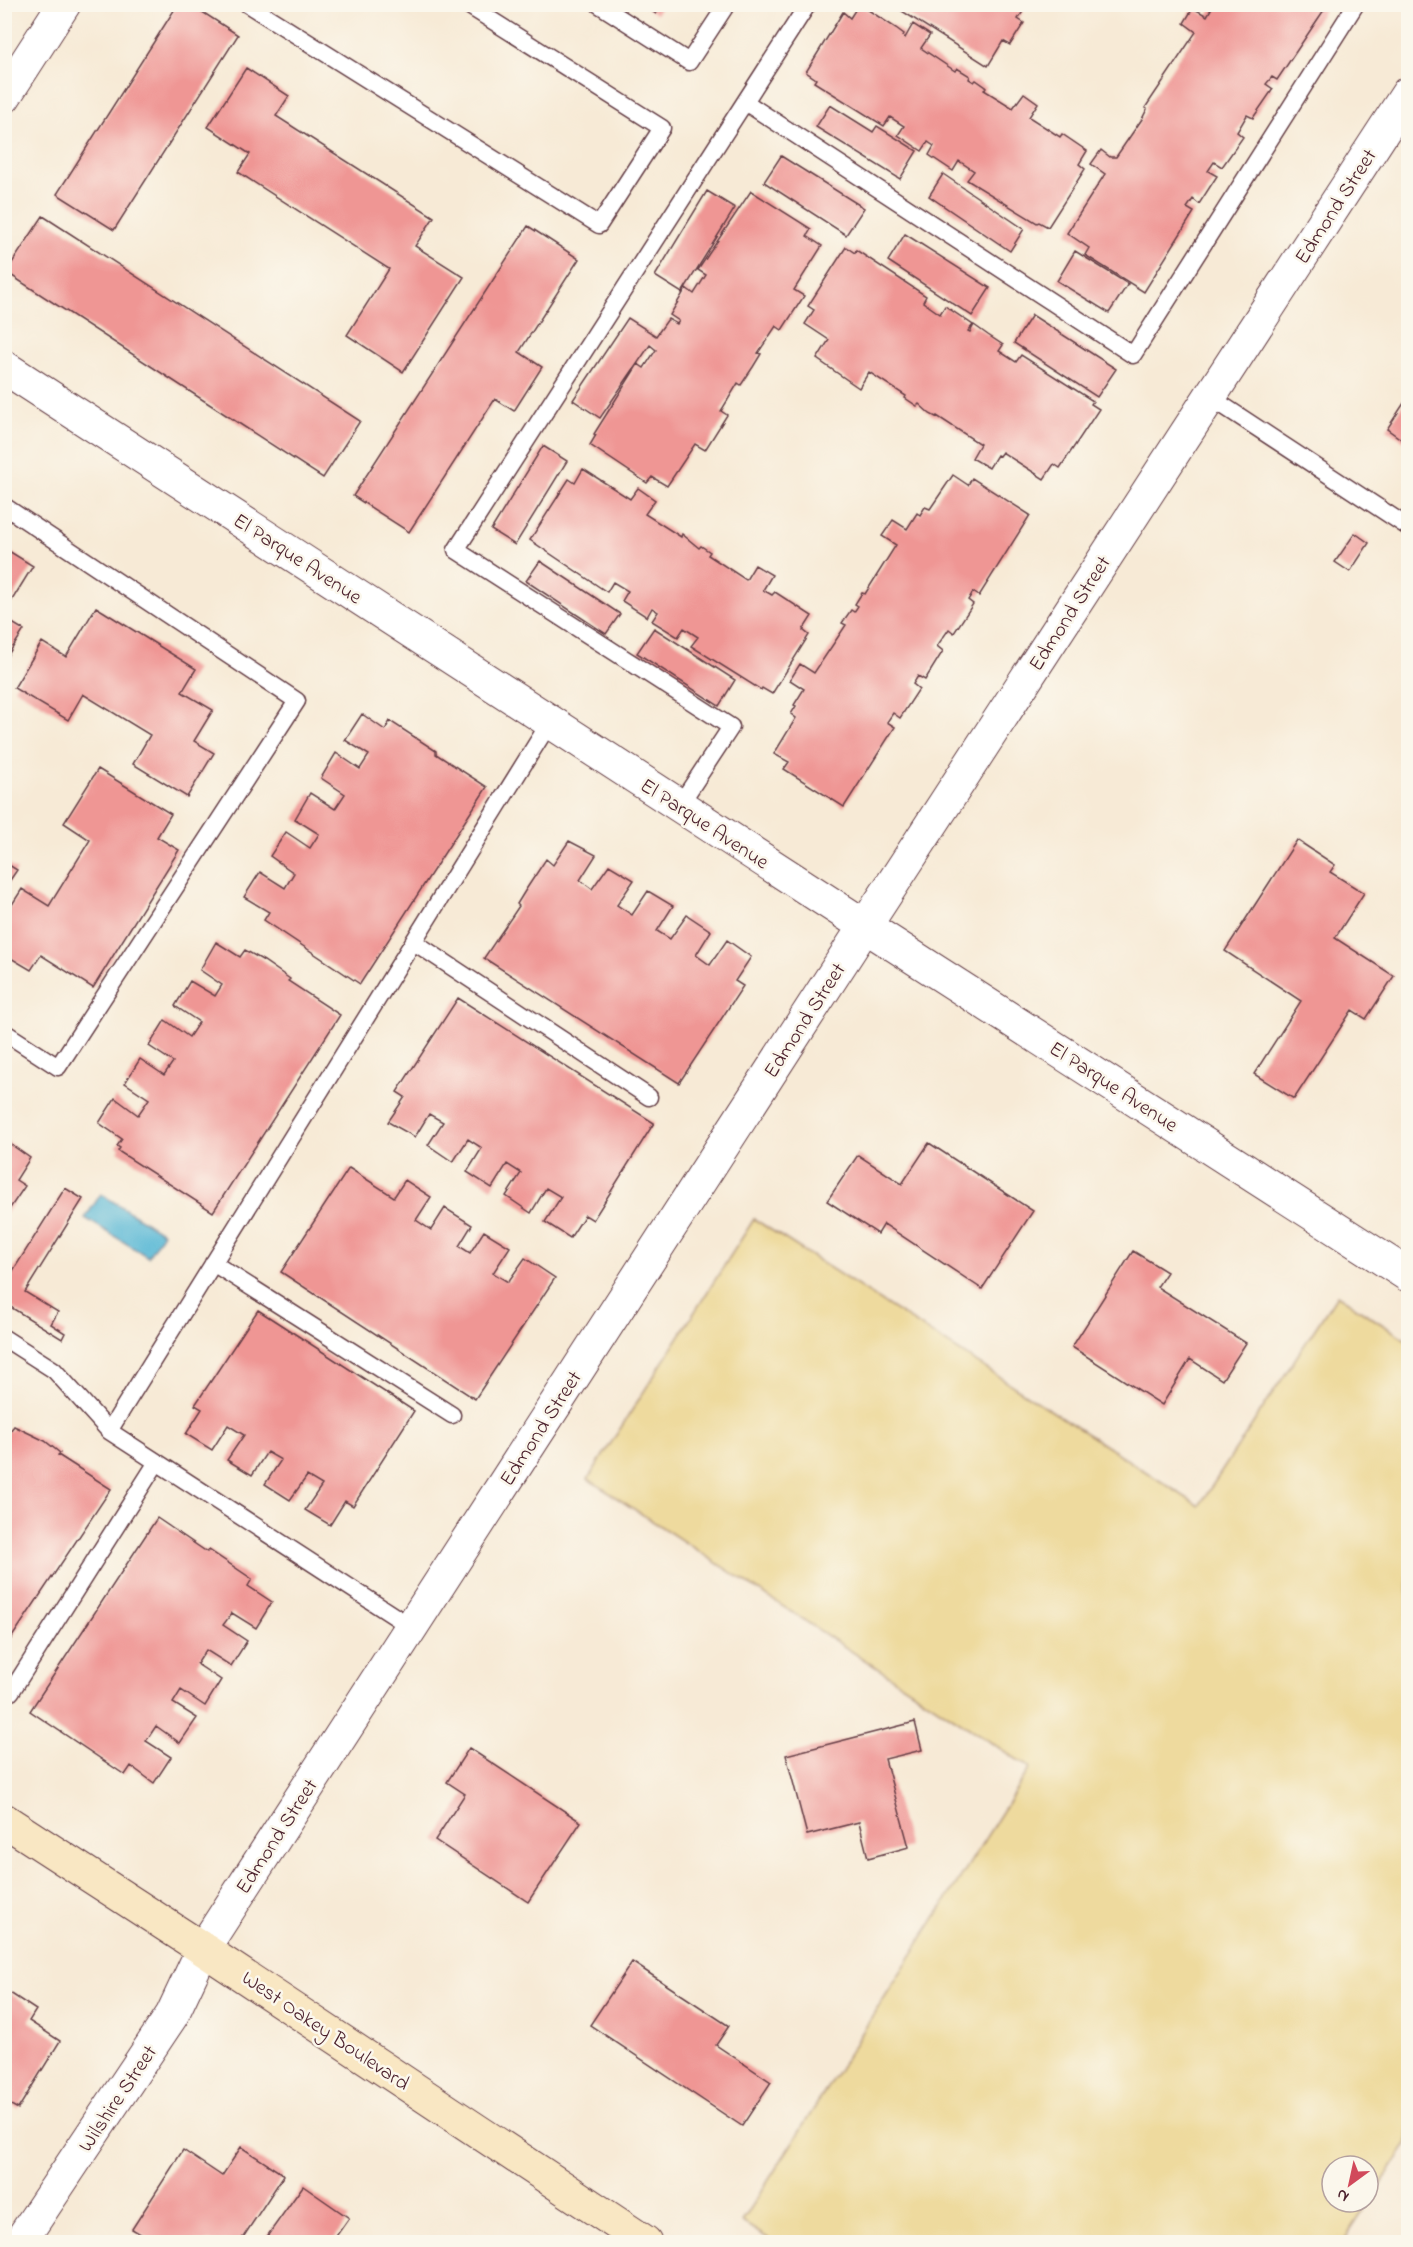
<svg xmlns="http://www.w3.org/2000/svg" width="1413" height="2247" viewBox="0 0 1413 2247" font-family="'Indie Flower',sans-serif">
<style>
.sand{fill:#eeda9e;stroke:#9c7c64;stroke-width:1.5;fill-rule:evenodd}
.water{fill:#56b7d5;stroke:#506b80;stroke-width:1.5}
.building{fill:#ef9694}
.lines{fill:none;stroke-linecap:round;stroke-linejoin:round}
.service-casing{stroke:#643d45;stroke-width:19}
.minor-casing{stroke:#643d45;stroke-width:35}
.secondary-casing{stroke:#643d45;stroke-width:35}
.service{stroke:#fff;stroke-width:16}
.minor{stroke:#fff;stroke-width:33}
.secondary{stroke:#f9e7c3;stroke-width:33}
.labels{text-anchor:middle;stroke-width:5;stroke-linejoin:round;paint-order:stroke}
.street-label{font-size:21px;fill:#4a1f2b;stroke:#fbf7ec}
</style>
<rect width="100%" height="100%" fill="#fbf7ec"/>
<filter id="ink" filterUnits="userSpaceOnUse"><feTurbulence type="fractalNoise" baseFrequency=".0167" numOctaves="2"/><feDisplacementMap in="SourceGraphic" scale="12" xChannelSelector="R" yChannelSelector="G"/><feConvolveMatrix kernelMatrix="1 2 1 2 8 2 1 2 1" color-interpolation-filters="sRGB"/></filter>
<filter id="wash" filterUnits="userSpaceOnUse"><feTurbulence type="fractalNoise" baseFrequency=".008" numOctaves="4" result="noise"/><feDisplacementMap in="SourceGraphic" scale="24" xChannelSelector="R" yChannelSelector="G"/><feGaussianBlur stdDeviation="1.35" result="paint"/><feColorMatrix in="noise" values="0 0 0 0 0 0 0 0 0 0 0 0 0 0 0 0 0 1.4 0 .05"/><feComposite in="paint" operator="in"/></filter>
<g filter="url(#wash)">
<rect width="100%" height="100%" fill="#f7ead6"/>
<!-- sand -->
<path class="sand" d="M 754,1219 L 1199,1506 L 1337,1295 L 1408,1341 L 1408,2143 L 1343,2242 L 774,2242 L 742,2222 L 1030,1768 L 588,1479 ZM 1332,2166 L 1368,2166 L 1368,2202 L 1332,2202 Z"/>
<!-- water -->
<path class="water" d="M 101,1194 L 163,1233 L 148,1257 L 85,1218 Z"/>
<g id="blocks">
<!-- building -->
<path class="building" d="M 178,4 L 190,4 L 238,35 L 114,230 L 57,194 Z
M 641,4 L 663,4 L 656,14 Z
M 859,4 L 896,28 L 904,34 L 903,36 L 905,38 L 913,24 L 930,35 L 921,48 L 955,71 L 957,68 L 970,76 L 969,79 L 974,82 L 976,80 L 986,87 L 984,90 L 1013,108 L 1024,93 L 1038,103 L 1029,117 L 1060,137 L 1062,134 L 1087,151 L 1079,164 L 1085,169 L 1048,227 L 1039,222 L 1037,223 L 967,180 L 974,171 L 959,161 L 953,171 L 929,155 L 934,146 L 928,142 L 922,151 L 898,135 L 904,126 L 890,117 L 884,126 L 814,82 L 816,79 L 806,72 L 843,12 L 850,18 Z
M 895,4 L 1016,4 L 1024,10 L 1018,19 L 1024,23 L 1010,45 L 1003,41 L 988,66 L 894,6 Z
M 1214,4 L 1328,4 L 1277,80 L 1272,77 L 1266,84 L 1273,89 L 1253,118 L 1247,115 L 1237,132 L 1243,137 L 1222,167 L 1214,162 L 1208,171 L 1217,176 L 1199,204 L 1193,199 L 1187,208 L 1194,212 L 1144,292 L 1085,255 L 1089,248 L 1067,233 L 1105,174 L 1091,164 L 1101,150 L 1110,157 L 1116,157 L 1142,119 L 1147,109 L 1145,108 L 1196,32 L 1184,23 L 1193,8 L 1207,16 Z
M 246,68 L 289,96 L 276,116 L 434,217 L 415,246 L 464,277 L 403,372 L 347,335 L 389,269 L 238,172 L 250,154 L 208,127 Z
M 830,105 L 873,132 L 877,126 L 917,151 L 900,179 L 816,127 Z
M 781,156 L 864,208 L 846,235 L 764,182 Z
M 943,174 L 1024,229 L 1010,251 L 929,196 Z
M 707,191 L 735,208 L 682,293 L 655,276 Z
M 751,191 L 811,229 L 807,236 L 822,246 L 794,290 L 804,296 L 782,330 L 776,326 L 758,353 L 761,354 L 753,367 L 741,385 L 738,383 L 721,411 L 727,415 L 705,450 L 695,444 L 667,486 L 652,477 L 647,483 L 590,445 L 596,435 L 594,434 L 638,364 L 644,368 L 656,350 L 650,345 L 600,418 L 573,400 L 628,318 L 656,336 L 668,319 L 677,324 L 679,321 L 670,315 L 686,288 L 694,294 L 706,275 L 698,270 Z
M 43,216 L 360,421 L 323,478 L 6,272 Z
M 528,226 L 579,259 L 519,352 L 542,367 L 514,411 L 495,399 L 409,532 L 353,496 Z
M 905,234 L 990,288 L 972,316 L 888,261 Z
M 846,247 L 855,253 L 856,250 L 926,296 L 923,302 L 940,314 L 945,306 L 973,325 L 968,331 L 970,332 L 974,325 L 988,335 L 1003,345 L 999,351 L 1016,362 L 1021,355 L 1093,401 L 1091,404 L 1099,409 L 1060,468 L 1054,464 L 1044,479 L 1002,452 L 999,456 L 997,455 L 989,468 L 972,458 L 980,444 L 937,416 L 936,417 L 930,414 L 919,404 L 917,406 L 905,398 L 906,396 L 869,372 L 859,388 L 817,359 L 829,340 L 805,324 L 814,310 L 808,306 Z
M 1075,251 L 1128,284 L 1109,313 L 1057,281 Z
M 1032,315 L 1116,369 L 1097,397 L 1014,343 Z
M 1408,397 L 1408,444 L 1387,429 Z
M 543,446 L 567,461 L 515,545 L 491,530 Z
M 583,469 L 630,499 L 638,488 L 655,500 L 645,514 L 681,537 L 682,534 L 699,548 L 701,546 L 710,552 L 708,555 L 746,580 L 755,565 L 772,575 L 763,590 L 772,595 L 775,592 L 812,616 L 803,630 L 809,635 L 772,694 L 762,688 L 761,690 L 691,646 L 698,637 L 684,628 L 678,637 L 652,621 L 658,612 L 652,608 L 647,617 L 622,601 L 628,591 L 613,582 L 607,592 L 530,540 L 569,479 L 575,483 Z
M 953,475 L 968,485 L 972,478 L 1030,515 L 979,596 L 973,592 L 968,600 L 973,604 L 954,633 L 949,629 L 937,646 L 943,651 L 925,680 L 918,676 L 913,684 L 919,689 L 900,718 L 893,713 L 887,722 L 895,727 L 844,807 L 784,769 L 789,762 L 774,754 L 796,718 L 791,714 L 796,706 L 794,705 L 804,689 L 790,680 L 800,664 L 814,673 L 846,625 L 842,623 L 851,610 L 854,612 L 858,606 L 855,604 L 862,593 L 865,594 L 896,545 L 882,536 L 893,520 L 907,529 L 917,513 L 920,515 L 925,507 L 930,509 Z
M 1355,533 L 1369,543 L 1350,572 L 1335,562 Z
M 4,548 L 33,566 L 4,613 Z
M 540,561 L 620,614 L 606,634 L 526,581 Z
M 96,607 L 196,669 L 182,692 L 213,710 L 194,741 L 214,753 L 187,797 L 133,764 L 150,735 L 83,694 L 68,720 L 14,688 L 42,642 L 66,657 Z
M 4,618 L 24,630 L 4,661 Z
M 654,628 L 735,680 L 719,706 L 637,653 Z
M 362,714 L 385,730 L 390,721 L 436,751 L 436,754 L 487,787 L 360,984 L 264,920 L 269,912 L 244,897 L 260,872 L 285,888 L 294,873 L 270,856 L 286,832 L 310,848 L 319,834 L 295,819 L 310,793 L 335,809 L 345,794 L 321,778 L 336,753 L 360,769 L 369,755 L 345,740 Z
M 98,769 L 171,814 L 157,837 L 179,850 L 93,988 L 41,955 L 31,970 L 4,954 L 4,917 L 22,889 L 49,906 L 90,840 L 64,823 Z
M 1297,840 L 1335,865 L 1330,872 L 1364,893 L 1335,938 L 1394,976 L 1366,1019 L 1352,1010 L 1294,1099 L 1254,1074 L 1301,1001 L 1225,951 Z
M 569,841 L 596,855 L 580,880 L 592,889 L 609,865 L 634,880 L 617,905 L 632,915 L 648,891 L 673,906 L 657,931 L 670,939 L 687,915 L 711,931 L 696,955 L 710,965 L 727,940 L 751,957 L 735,981 L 743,986 L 679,1083 L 484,958 L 519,906 L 517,904 L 525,891 L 546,859 L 553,865 Z
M 4,862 L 17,870 L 4,889 Z
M 216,942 L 240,957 L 245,950 L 264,961 L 290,979 L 288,981 L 340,1015 L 213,1212 L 118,1151 L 120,1148 L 117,1146 L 122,1139 L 99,1123 L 115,1098 L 138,1115 L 149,1099 L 125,1083 L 140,1059 L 164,1075 L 173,1062 L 149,1046 L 165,1020 L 189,1037 L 199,1022 L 175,1006 L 190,981 L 215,996 L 222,985 L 200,970 Z
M 458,998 L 654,1123 L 593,1220 L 585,1215 L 570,1238 L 545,1222 L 561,1197 L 546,1188 L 531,1213 L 506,1196 L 521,1173 L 507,1164 L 492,1188 L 467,1172 L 482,1148 L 468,1139 L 453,1162 L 428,1145 L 443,1122 L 429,1114 L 415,1137 L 388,1122 L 405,1097 L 397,1092 Z
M 6,1141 L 30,1158 L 16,1180 L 25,1186 L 4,1217 L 4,1144 Z
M 929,1143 L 1033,1211 L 982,1289 L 884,1224 L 878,1234 L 827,1201 L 858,1155 L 902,1184 Z
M 349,1168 L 394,1197 L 405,1180 L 431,1197 L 416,1220 L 431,1230 L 445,1208 L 472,1225 L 459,1246 L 470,1253 L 484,1231 L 510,1247 L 493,1273 L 508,1282 L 525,1258 L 555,1278 L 475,1399 L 281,1272 Z
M 65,1188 L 83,1199 L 25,1292 L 58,1312 L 51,1324 L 65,1333 L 62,1339 L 4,1303 L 4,1285 Z
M 1133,1251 L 1167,1272 L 1157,1287 L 1246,1343 L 1222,1380 L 1190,1359 L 1162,1405 L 1072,1347 Z
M 258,1310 L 414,1411 L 353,1506 L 345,1501 L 330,1525 L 305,1510 L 322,1485 L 307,1476 L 290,1500 L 265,1484 L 281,1460 L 267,1452 L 252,1475 L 227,1460 L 244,1435 L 228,1425 L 212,1450 L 186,1434 L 202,1409 L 195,1405 Z
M 14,1426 L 45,1441 L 60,1453 L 58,1455 L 111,1489 L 4,1649 L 4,1427 L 10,1431 Z
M 157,1518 L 207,1552 L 209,1550 L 252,1579 L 248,1586 L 272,1602 L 256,1628 L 232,1613 L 223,1625 L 247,1641 L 231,1666 L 206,1650 L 197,1664 L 221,1680 L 205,1706 L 181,1690 L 173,1703 L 197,1718 L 180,1743 L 156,1726 L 146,1741 L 171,1757 L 154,1783 L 131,1766 L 125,1775 L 30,1711 Z
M 915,1722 L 922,1750 L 885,1759 L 909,1847 L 868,1858 L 859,1822 L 807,1835 L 786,1755 Z
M 469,1748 L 581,1822 L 528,1902 L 435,1840 L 465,1794 L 447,1782 Z
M 632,1962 L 729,2026 L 716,2045 L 771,2082 L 742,2126 L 590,2025 Z
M 4,1989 L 36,2010 L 29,2021 L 60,2041 L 18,2109 L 4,2101 Z
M 241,2147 L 284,2175 L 240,2242 L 154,2242 L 132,2229 L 183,2150 L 222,2176 Z
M 303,2186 L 349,2218 L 332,2242 L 263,2242 Z"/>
</g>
</g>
<g filter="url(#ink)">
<use href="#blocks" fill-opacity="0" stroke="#643d45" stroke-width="1.5"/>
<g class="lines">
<defs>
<path id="service" d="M 247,4 L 599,225 L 662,128 L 466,4
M 598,4 L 689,62 L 727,4
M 745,102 L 1133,355 L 1356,4
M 1210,397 L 1408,527
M 4,506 L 297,701 L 58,1067 L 4,1032
M 679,806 L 731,727 L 456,550 L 808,4
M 414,942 L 649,1097
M 213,1263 L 452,1415
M 4,1338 L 54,1370 L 109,1431
M 411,1627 L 109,1431 L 550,722
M 11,1692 L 157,1462"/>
<path id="minor" d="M 4,97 L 64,4
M 4,367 L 865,926 L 1408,1275
M 20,2242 L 172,2015 L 203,1949 L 865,926 L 1408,93"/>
<path id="secondary" d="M 4,1820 L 203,1949 L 645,2242"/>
</defs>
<!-- service casing -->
<use href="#service" class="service-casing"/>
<!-- minor casing -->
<use href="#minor" class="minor-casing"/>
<!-- secondary casing -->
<use href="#secondary" class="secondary-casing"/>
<!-- service -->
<use href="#service" class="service"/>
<!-- minor -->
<use href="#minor" class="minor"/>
<!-- secondary -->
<use href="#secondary" class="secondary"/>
</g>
</g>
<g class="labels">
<!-- street labels -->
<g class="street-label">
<text transform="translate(1335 206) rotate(-57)" y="7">Edmond Street</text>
<text transform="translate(298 558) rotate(33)" y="7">El Parque Avenue</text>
<text transform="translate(1069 613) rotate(-57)" y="7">Edmond Street</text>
<text transform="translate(705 823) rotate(33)" y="7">El Parque Avenue</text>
<text transform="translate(804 1020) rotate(-57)" y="7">Edmond Street</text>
<text transform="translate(1114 1086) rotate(33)" y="7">El Parque Avenue</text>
<text transform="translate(540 1428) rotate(-57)" y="7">Edmond Street</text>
<text transform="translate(276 1836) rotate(-57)" y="7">Edmond Street</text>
<text transform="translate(326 2030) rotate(34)" y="7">West Oakey Boulevard</text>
<text transform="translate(117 2098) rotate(-56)" y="7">Wilshire Street</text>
</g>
</g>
<!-- margin -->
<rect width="1413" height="2247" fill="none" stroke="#fbf7ec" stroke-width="24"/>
<!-- north arrow -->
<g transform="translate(1350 2184) rotate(213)"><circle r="28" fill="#fbf7ec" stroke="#b4a19f" stroke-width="1.5"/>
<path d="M0-4.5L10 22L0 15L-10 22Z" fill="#d1495b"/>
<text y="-9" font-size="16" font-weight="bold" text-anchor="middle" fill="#4a1f2b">N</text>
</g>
</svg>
